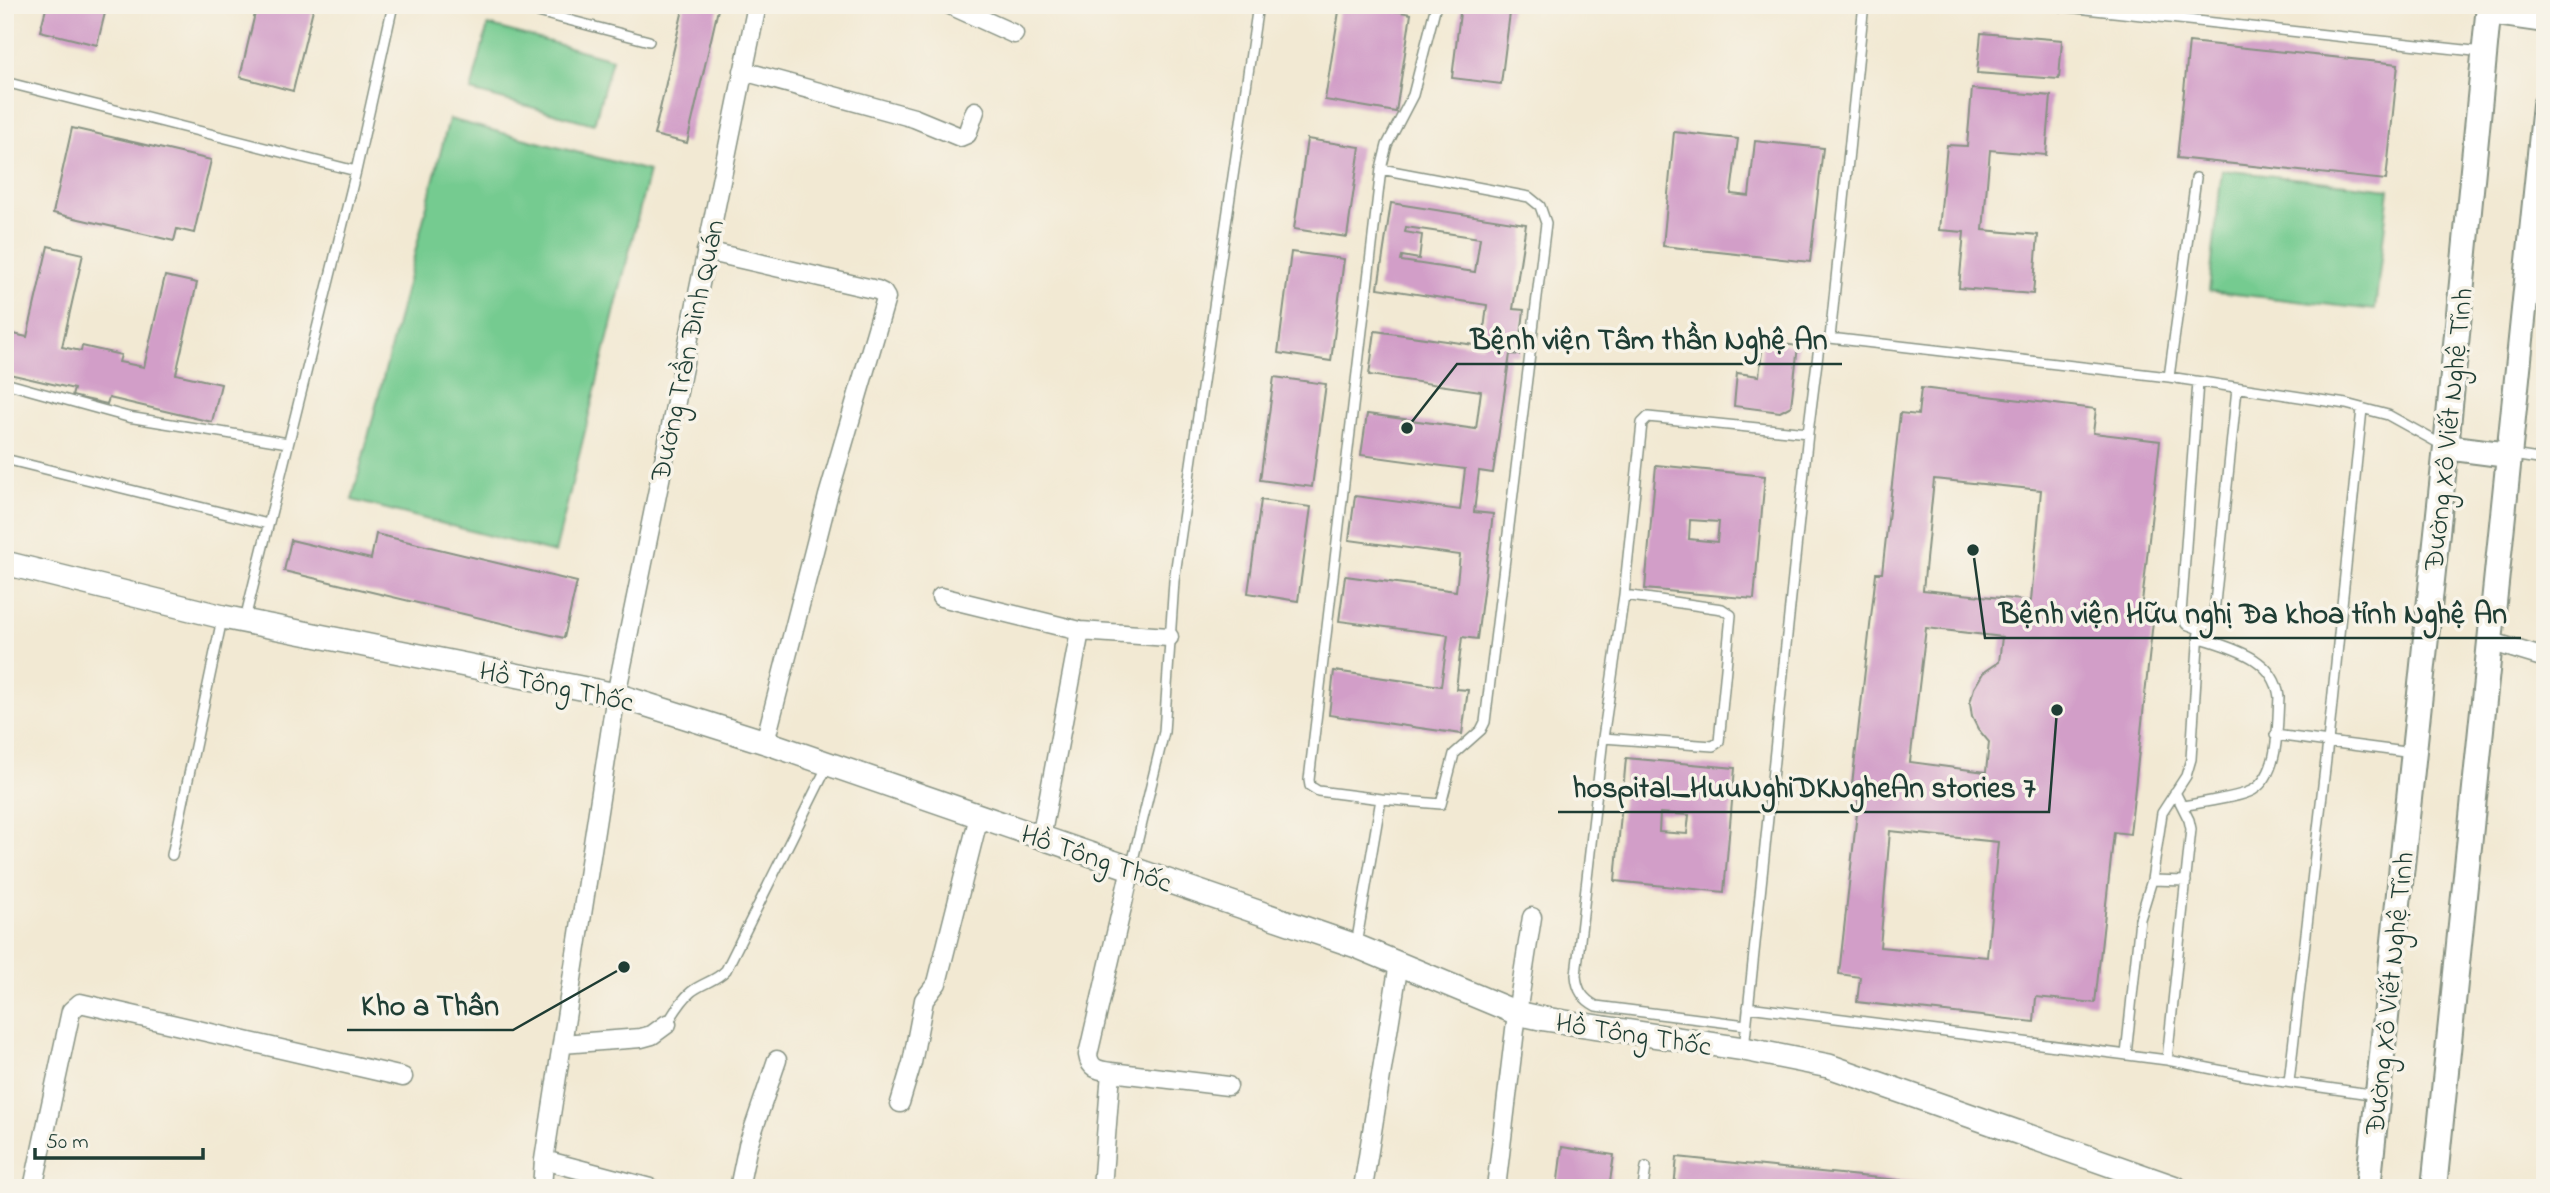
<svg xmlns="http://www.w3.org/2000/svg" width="2550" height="1193" viewBox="0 0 2550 1193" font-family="'Indie Flower',sans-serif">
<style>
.pitch{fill:#75cb90;stroke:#4a8462;stroke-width:2}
.building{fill:#d29ec8;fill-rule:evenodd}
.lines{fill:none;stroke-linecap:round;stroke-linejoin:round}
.service-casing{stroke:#889384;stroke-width:12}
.minor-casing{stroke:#889384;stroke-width:21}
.tertiary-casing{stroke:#889384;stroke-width:26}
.secondary-casing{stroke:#889384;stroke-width:28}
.service{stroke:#fff;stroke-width:9}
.minor{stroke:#fff;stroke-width:18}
.tertiary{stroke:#fff;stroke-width:23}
.secondary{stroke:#fff;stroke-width:24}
.labels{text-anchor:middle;stroke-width:7;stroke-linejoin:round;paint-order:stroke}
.street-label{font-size:28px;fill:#1f3d34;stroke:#f7f3e8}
.leader{fill:none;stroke:#1f3d34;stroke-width:2.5}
.callout-dot{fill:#1f3d34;stroke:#f7f3e8;stroke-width:2.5}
.callout-label{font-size:30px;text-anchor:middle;font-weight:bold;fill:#1f3d34;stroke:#f7f3e8;stroke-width:7;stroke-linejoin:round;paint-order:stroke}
</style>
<rect width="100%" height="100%" fill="#f7f3e8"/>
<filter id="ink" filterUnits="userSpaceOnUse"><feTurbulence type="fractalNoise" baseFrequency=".0143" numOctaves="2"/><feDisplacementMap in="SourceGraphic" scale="14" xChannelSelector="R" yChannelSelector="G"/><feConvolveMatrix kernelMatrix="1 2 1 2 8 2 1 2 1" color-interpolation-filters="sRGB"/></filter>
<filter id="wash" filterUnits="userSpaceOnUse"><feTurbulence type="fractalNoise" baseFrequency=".00686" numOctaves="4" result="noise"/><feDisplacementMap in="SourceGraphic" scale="28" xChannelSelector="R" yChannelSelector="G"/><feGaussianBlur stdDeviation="1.57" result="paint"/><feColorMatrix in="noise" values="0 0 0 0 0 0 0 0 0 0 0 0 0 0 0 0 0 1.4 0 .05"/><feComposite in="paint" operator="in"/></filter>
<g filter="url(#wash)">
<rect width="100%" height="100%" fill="#f2e9d3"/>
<!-- pitch -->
<path class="pitch" d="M 488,25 L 612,59 L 594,124 L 471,91 Z
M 449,119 L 649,171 L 555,553 L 352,500 Z
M 2222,170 L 2389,189 L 2375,310 L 2209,291 Z"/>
<g id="blocks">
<!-- building -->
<path class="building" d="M 47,5 L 107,5 L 97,45 L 40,31 Z
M 257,5 L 314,5 L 293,91 L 240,77 Z
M 684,5 L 719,5 L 687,143 L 654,135 Z
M 1340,5 L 1373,5 L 1373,7 L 1411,14 L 1396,112 L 1325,100 Z
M 1461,5 L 1511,5 L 1501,84 L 1452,78 Z
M 1981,33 L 2062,40 L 2059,79 L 1977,73 Z
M 2189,42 L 2398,64 L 2386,180 L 2177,158 Z
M 1972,89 L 2051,96 L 2046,155 L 1990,150 L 1983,230 L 2038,235 L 2033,294 L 1959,288 L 1964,232 L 1939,230 L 1947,145 L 1967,146 Z
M 72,128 L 211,160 L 194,233 L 177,229 L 174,241 L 53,213 Z
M 1674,132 L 1738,139 L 1731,194 L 1749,196 L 1755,141 L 1823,148 L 1810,262 L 1663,246 Z
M 1307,139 L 1360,147 L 1347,237 L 1294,229 Z
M 1391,203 L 1526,224 L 1513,309 L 1524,310 L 1519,355 L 1510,354 L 1493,473 L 1479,471 L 1474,512 L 1493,514 L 1477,639 L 1462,637 L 1456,689 L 1468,690 L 1462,734 L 1329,715 L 1334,671 L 1441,686 L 1448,635 L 1339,621 L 1345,576 L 1456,591 L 1460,555 L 1349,540 L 1355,496 L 1460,510 L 1465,469 L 1361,455 L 1367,414 L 1476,429 L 1481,391 L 1369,375 L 1375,331 L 1482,346 L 1487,305 L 1378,288 ZM 1406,227 L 1480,238 L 1475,272 L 1401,261 L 1402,256 L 1419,259 L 1422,235 L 1405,232 Z
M 48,246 L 83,254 L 62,347 L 81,351 L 82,346 L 121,355 L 119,362 L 144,367 L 165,276 L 197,283 L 176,374 L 221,384 L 212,422 L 109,398 L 107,404 L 72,396 L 74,389 L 5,373 L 5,332 L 27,337 Z
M 1291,252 L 1344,259 L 1331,361 L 1278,353 Z
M 1763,341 L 1798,346 L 1791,406 L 1780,412 L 1734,406 L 1737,373 L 1759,376 Z
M 1274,377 L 1326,384 L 1312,487 L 1260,480 Z
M 1921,388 L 2096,409 L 2093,433 L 2160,441 L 2141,611 L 2154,612 L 2130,834 L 2114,832 L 2095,1003 L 2036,997 L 2034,1022 L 1857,1002 L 1860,977 L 1839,974 L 1860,786 L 1852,785 L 1876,573 L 1882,573 L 1900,413 L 1918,415 ZM 1934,479 L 2041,490 L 2031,601 L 1923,590 ZM 1926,628 L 2002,637 L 1999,662 L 1983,673 L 1974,688 L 1970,703 L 1972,717 L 1978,729 L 1989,742 L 1986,772 L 1910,762 ZM 1890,831 L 1998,842 L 1987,957 L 1880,947 Z
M 1656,465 L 1765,476 L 1754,599 L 1645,589 ZM 1690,520 L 1719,522 L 1717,542 L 1689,539 Z
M 1261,500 L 1311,507 L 1298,601 L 1248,593 Z
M 376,534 L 577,582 L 564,638 L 284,571 L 291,540 L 371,559 Z
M 1626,758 L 1735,768 L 1724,892 L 1615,881 ZM 1660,813 L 1689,815 L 1687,834 L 1659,832 Z
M 1562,1147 L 1614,1155 L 1609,1188 L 1557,1188 Z
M 1677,1157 L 1956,1186 L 1956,1188 L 1674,1188 Z"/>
</g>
</g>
<g filter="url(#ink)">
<use href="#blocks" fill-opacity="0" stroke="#889384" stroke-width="2"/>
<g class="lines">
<defs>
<path id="service" d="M 511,5 L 649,41
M 2049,5 L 2483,52
M 5,82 L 356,171
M 1381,169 L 1529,197 L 1540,206 L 1546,223 L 1485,722 L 1481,730 L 1454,754 L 1441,804 L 1381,799
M 1830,338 L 2169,377 L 2346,404 L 2388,415 L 2444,446
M 2169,377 L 2196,178
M 2198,382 L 2181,614 L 2186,624 L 2199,629
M 5,383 L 128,417 L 288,443
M 2512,455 L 2545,460
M 5,459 L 268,524
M 245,619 L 356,171 L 393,5
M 2275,735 L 2413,753
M 1603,738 L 1713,746 L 1719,742 L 1731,615 L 1722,609 L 1624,595
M 2183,806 C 2201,802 2239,798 2253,790 C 2280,774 2277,725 2279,697 C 2274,657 2231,648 2198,637
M 172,855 L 222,619
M 1131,868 L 1164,732 L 1174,581 L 1258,5
M 2186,881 L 2152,880 L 2162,813 L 2186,776 L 2191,759 L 2199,629 L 2210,623 L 2214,613 L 2237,388
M 1356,945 L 1381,799 L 1318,791 L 1310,786 L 1309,780 L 1381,169 L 1387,145 L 1413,95 L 1436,5
M 1748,1007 L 2167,1060 L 2264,1079 L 2377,1095
M 667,1024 C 674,1013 681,1000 691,992 C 702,983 716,981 726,970 L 828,765
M 1746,1025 L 1596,1006 C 1583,999 1577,990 1576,975 L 1603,738 L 1624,595 L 1642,423 L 1648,417 L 1808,433
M 1744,1049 L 1808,433 L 1819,346 L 1824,340 L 1830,338 L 1863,13 L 1866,5
M 2126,1055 L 2140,919 L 2152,880
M 2167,1060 L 2191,829 L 2189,820 L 2175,792
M 2289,1082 L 2328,742 L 2362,409
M 1643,1188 L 1646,1167"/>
<path id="minor" d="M 950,5 L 1014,34
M 743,71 L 914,118 L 960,137 L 967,134 L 975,111
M 706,251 L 877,290 L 883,293 L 886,298 L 828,496 L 765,742
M 941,597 L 1080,631 L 1169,637
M 2489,641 L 2545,658
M 1041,838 L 1080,631
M 562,1044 L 641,1038 L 652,1035 L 667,1024
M 1111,1072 L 1228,1086
M 900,1103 L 912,1063 L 924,1000 L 937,983 L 979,816
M 544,1160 L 650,1188
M 33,1188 L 71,1011 L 80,1003 L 403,1077
M 542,1188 L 544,1160 L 616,695 L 757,5
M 739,1188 L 748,1145 L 777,1060
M 1102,1188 L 1111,1072 C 1098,1070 1090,1069 1088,1055 L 1131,868
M 1363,1188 L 1399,963
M 1496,1188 L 1517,1013 L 1532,917"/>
<path id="tertiary" d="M 5,563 L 223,617 L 616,695 L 765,742 L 1356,946 L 1517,1013 L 1545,1019 L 1744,1049 L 1829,1066 L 2176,1188"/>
<path id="secondary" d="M 2489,12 L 2545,20
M 2446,447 L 2508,455
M 2368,1188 L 2446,447 L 2489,5
M 2434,1188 L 2545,105"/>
</defs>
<!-- service casing -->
<use href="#service" class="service-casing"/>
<!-- minor casing -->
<use href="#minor" class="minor-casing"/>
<!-- tertiary casing -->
<use href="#tertiary" class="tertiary-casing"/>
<!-- secondary casing -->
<use href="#secondary" class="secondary-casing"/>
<!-- service -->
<use href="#service" class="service"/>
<!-- minor -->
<use href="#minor" class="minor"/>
<!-- tertiary -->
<use href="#tertiary" class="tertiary"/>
<!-- secondary -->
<use href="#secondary" class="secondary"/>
</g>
</g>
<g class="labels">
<!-- street labels -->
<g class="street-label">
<text transform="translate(686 350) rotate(-78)" y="10">Đường Trần Đình Quán</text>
<text transform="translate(2447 429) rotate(-84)" y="10">Đường Xô Viết Nghệ Tĩnh</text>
<text transform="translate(557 685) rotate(12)" y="10">Hồ Tông Thốc</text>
<text transform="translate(1097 857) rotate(19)" y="10">Hồ Tông Thốc</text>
<text transform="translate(2388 993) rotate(-84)" y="10">Đường Xô Viết Nghệ Tĩnh</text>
<text transform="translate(1634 1033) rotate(9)" y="10">Hồ Tông Thốc</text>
</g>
</g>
<!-- callouts -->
<path class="leader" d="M1407 428L1457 364H1842M1973 550L1985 638H2521M2057 710L2049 812H1558M624 967L513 1030H347"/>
<g class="callout-dot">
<circle cx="1407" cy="428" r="7"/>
<circle cx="1973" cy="550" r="7"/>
<circle cx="2057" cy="710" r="7"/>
<circle cx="624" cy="967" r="7"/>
</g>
<g class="callout-label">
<text x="1649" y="349">Bệnh viện Tâm thần Nghệ An</text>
<text x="2253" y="623">Bệnh viện Hữu nghị Đa khoa tỉnh Nghệ An</text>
<text x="1804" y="797">hospital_HuuNghiDKNgheAn stories 7</text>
<text x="430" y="1015">Kho a Thân</text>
</g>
<!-- margin -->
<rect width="2550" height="1193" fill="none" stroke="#f7f3e8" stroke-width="28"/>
<!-- scale -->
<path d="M35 1148v10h168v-10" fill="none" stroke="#1f3d34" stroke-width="3.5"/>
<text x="46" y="1148" font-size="21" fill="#1f3d34" stroke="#f7f3e8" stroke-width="5" paint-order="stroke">50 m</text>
</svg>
